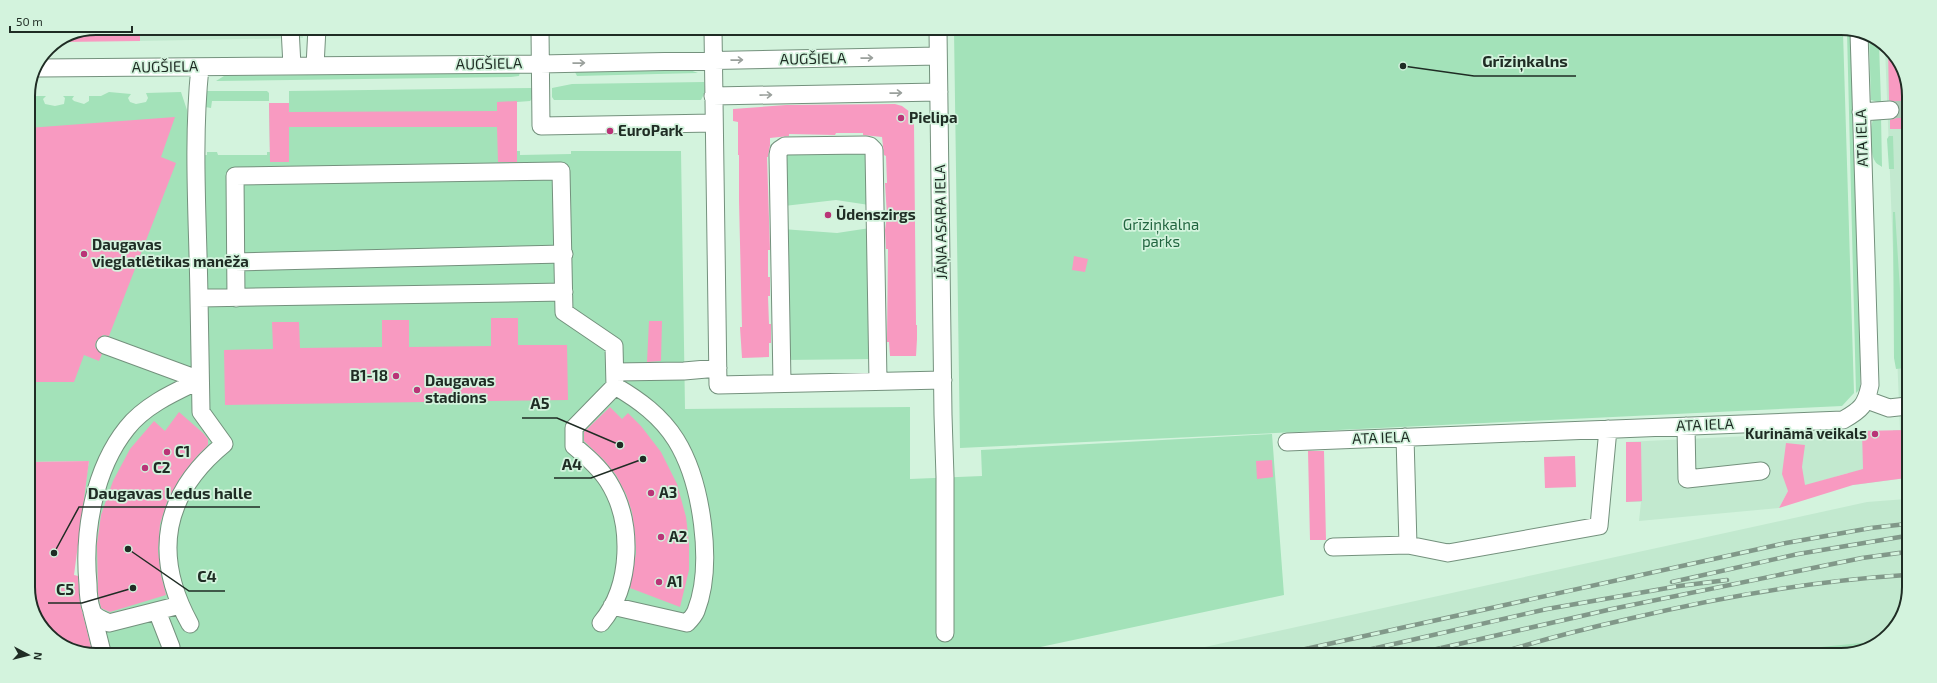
<svg xmlns="http://www.w3.org/2000/svg" width="1937" height="683" viewBox="0 0 1937 683" font-family="'Exo 2',sans-serif">
<style>
.built{fill:#c2e9cf}
.green{fill:#a3e2b9}
.building{fill:#f89ac1}
.lines{fill:none;stroke-linecap:round;stroke-linejoin:round}
.minor-tunnel{stroke:#afcbb8;stroke-width:17;stroke-dasharray:17 8;stroke-linecap:butt}
.minor-casing{stroke:#74917d;stroke-width:19}
.minor{stroke:#fff;stroke-width:17}
.rail-casing{stroke:#819889;stroke-width:4.5}
.rail{stroke:#d3f3dd;stroke-width:3;stroke-dasharray:9;stroke-linecap:butt}
.oneway{stroke:#9aa09c}
.poi-dot{fill:#b93477;stroke:#d3f3dd;stroke-width:1.5}
.labels{text-anchor:middle;stroke-width:3.5;stroke-linejoin:round;paint-order:stroke}
.street-label{font-size:15px;fill:#1f2c24;stroke:#d3f3dd}
.poi-label{font-size:15px;font-weight:bold;fill:#1f2c24;stroke:#d3f3dd;text-anchor:start}
.park-label{font-size:15px;fill:#226540;stroke:#d3f3dd}
.rim{fill:none;stroke:#1f2c24;stroke-width:2}
.leader{fill:none;stroke:#1f2c24;stroke-width:1.5}
.callout-dot{fill:#1f2c24;stroke:#d3f3dd;stroke-width:1.5}
.callout-label{font-size:16px;text-anchor:middle;font-weight:bold;fill:#1f2c24;stroke:#d3f3dd;stroke-width:3.5;stroke-linejoin:round;paint-order:stroke}
</style>
<rect width="100%" height="100%" fill="#d3f3dd"/>
<!-- built -->
<path class="built" d="M 140,28 L 302,28 L 303,38 L 140,41 Z
M 1885,48 L 1895,55 L 1909,92 L 1906,478 L 1853,485 L 1848,473 L 1788,491 L 1779,508 L 1639,521 L 1641,502 L 1626,502 L 1626,442 L 1876,430 L 1876,436 L 1894,436 L 1893,430 L 1900,430 Z
M 1906,499 L 1905,608 L 1882,641 L 1841,655 L 1173,654 L 1867,502 Z"/>
<!-- green -->
<path class="green" d="M 954,30 L 1843,32 L 1854,393 L 1842,406 L 960,448 Z
M 1847,32 L 1851,32 L 1860,338 L 1860,389 L 1856,393 Z
M 1869,36 L 1879,43 L 1881,103 L 1871,100 Z
M 687,69 L 698,73 L 577,76 L 575,72 Z
M 520,72 L 519,76 L 511,77 L 216,81 L 224,76 L 235,76 Z
M 704,82 L 705,92 L 701,100 L 554,100 L 552,97 L 552,88 L 572,84 Z
M 532,88 L 533,98 L 530,101 L 517,102 L 517,151 L 520,151 L 520,155 L 571,154 L 571,151 L 681,151 L 685,409 L 910,407 L 910,479 L 982,476 L 981,450 L 1272,434 L 1284,595 L 1012,653 L 92,651 C 76,588 78,524 89,461 L 28,462 L 28,96 L 46,96 L 43,99 L 45,104 L 55,106 L 64,104 L 65,98 L 63,96 L 74,96 L 72,99 L 74,101 L 84,104 L 89,101 L 89,96 L 101,96 L 109,92 L 131,94 L 128,98 L 130,102 L 136,104 L 146,102 L 148,98 L 146,93 L 181,92 L 187,110 L 189,156 L 207,155 L 207,152 L 217,152 L 218,155 L 267,155 L 267,152 L 270,152 L 269,103 L 289,103 L 289,91 Z
M 207,91 L 267,91 L 269,93 L 269,101 L 212,101 L 211,108 L 205,107 Z
M 1881,116 L 1882,167 C 1880,165 1876,164 1875,161 C 1870,155 1870,126 1873,120 Z
M 1889,136 L 1893,136 L 1894,169 L 1889,169 L 1887,139 Z
M 789,151 L 865,151 L 869,155 L 869,205 L 836,200 L 784,206 L 783,157 Z
M 1893,212 L 1895,212 L 1905,368 L 1896,369 L 1894,358 Z
M 870,228 L 874,359 L 785,360 L 782,229 L 837,233 Z
M 1881,641 L 1841,655 L 1705,655 L 1781,651 Z"/>
<!-- building -->
<path class="building" d="M 96,28 L 140,28 L 140,41 L 62,42 L 61,39 L 70,33 Z
M 1888,50 L 1895,55 L 1909,92 L 1909,129 L 1890,129 L 1890,120 L 1896,118 L 1900,110 L 1898,104 L 1889,100 Z
M 517,101 L 517,162 L 498,162 L 497,127 L 289,127 L 289,162 L 270,162 L 269,103 L 289,103 L 289,112 L 497,111 L 497,102 Z
M 895,104 L 902,106 L 910,112 L 914,124 L 916,325 L 917,325 L 917,339 L 916,356 L 890,356 L 889,342 L 887,342 L 888,249 L 886,249 L 885,230 L 887,216 L 885,183 L 887,183 L 886,156 L 884,155 L 882,137 L 863,135 L 863,133 L 836,133 L 835,135 L 789,134 L 789,136 L 770,138 L 770,145 L 768,157 L 767,157 L 770,250 L 768,250 L 768,277 L 770,277 L 770,296 L 768,296 L 769,324 L 771,324 L 771,343 L 769,343 L 769,357 L 742,358 L 740,327 L 742,327 L 739,201 L 739,155 L 738,155 L 738,122 L 733,121 L 733,109 L 786,105 Z
M 175,117 L 161,157 L 176,163 L 109,336 L 103,335 L 96,341 L 95,347 L 102,354 L 99,361 L 84,355 L 74,382 L 28,382 L 28,128 Z
M 1074,256 L 1088,259 L 1085,272 L 1072,270 Z
M 491,318 L 518,318 L 518,345 L 567,345 L 568,400 L 225,405 L 224,350 L 273,349 L 272,322 L 299,322 L 300,348 L 382,347 L 382,320 L 409,320 L 409,347 L 491,346 Z
M 649,321 L 662,321 L 661,361 L 647,362 Z
M 610,407 L 622,419 L 628,413 L 641,426 L 661,452 L 677,484 L 686,517 L 689,543 L 689,570 L 680,607 L 630,588 L 636,553 L 635,534 L 632,512 L 626,494 L 616,475 L 604,460 L 584,441 L 584,432 Z
M 179,412 L 203,433 L 208,439 L 208,445 L 196,457 L 179,479 L 167,502 L 160,524 L 158,551 L 161,575 L 166,595 L 110,612 L 101,608 L 98,593 L 97,544 L 101,515 L 113,481 L 130,449 L 154,421 L 165,431 Z
M 1906,430 L 1906,478 L 1853,485 L 1779,508 L 1788,491 L 1782,474 L 1786,443 L 1805,445 L 1802,467 L 1805,485 L 1863,469 L 1862,431 Z
M 1626,442 L 1641,442 L 1642,501 L 1626,502 Z
M 1308,451 L 1324,451 L 1326,540 L 1310,540 Z
M 1575,456 L 1576,487 L 1545,488 L 1544,457 Z
M 1272,460 L 1273,477 L 1257,479 L 1256,461 Z
M 89,461 L 74,575 L 78,576 L 80,603 L 92,651 L 75,651 L 42,628 L 28,591 L 28,462 Z"/>
<g class="lines">
<!-- minor-tunnel -->
<path class="minor-tunnel" d="M 1890,110 L 1909,109"/>
<defs>
<path id="minor" d="M 290,28 L 292,66
M 540,29 L 541,126 L 714,123
M 713,29 L 718,385 L 943,380
M 938,30 L 943,415 L 945,477 L 945,633
M 315,66 L 317,28
M 39,68 L 540,64 L 938,56
M 713,96 L 939,92
M 1861,112 L 1890,110
M 235,262 L 564,254
M 199,298 C 198,222 192,143 200,67
M 236,298 L 235,176 L 561,171 L 564,312 L 614,346 L 615,386 C 639,400 661,416 676,440 C 702,482 714,565 696,611 C 694,616 690,620 687,623 L 612,606
M 105,345 L 200,380
M 615,372 L 684,371 L 718,368
M 782,383 L 778,155 L 779,150 L 785,146 L 866,145 L 870,146 L 874,150 L 878,381
M 1867,400 L 1889,408 L 1907,406
M 1686,426 L 1687,479 L 1761,471
M 1287,442 L 1843,420 C 1861,410 1866,405 1870,385 L 1859,32
M 1408,545 L 1448,553 L 1599,526 L 1608,429
M 1333,547 L 1408,545 L 1405,437
M 180,605 L 109,623 C 103,620 94,617 92,611 C 89,603 88,592 88,584 C 83,532 94,469 127,428 C 145,405 175,392 200,380
M 157,611 L 171,647 L 171,652
M 92,612 L 102,652
M 601,623 C 632,586 634,522 608,481 C 599,467 586,456 574,446 L 574,428 L 615,386
M 190,624 C 152,555 163,494 224,444 L 201,412 L 199,298 L 564,292"/>
</defs>
<!-- minor casing -->
<use href="#minor" class="minor-casing"/>
<!-- minor -->
<use href="#minor" class="minor"/>
<defs>
<path id="rail" d="M 1672,582 L 1798,554 L 1906,536
M 1283,654 L 1786,543 L 1871,528 L 1906,524
M 1350,654 L 1547,609 L 1679,586 L 1727,580
M 1415,654 L 1612,609 L 1862,558 L 1906,552
M 1497,654 C 1540,640 1584,629 1628,619 C 1720,597 1812,581 1906,575"/>
</defs>
<!-- rail casing -->
<use href="#rail" class="rail-casing"/>
<!-- rail -->
<use href="#rail" class="rail"/>
</g>
<!-- one-way arrows -->
<defs><path id="oneway-shaft" d="M-6 0H5M1.5-3L5.5 0L1.5 3" fill="none" stroke-width="1.6" stroke-linecap="round" stroke-linejoin="round"/></defs>
<g class="oneway">
<use href="#oneway-shaft" transform="translate(867 58) rotate(-1)"/>
<use href="#oneway-shaft" transform="translate(737 60) rotate(-1)"/>
<use href="#oneway-shaft" transform="translate(579 63) rotate(-1)"/>
<use href="#oneway-shaft" transform="translate(896 93) rotate(-1)"/>
<use href="#oneway-shaft" transform="translate(766 95) rotate(-1)"/>
</g>
<!-- markers -->
<g class="poi-dot">
<circle cx="901" cy="118" r="4"/>
<circle cx="610" cy="131" r="4"/>
<circle cx="828" cy="215" r="4"/>
<circle cx="84" cy="254" r="4"/>
<circle cx="396" cy="376" r="4"/>
<circle cx="417" cy="390" r="4"/>
<circle cx="1875" cy="434" r="4"/>
<circle cx="167" cy="452" r="4"/>
<circle cx="145" cy="468" r="4"/>
<circle cx="651" cy="493" r="4"/>
<circle cx="661" cy="537" r="4"/>
<circle cx="659" cy="582" r="4"/>
</g>
<g class="labels">
<!-- street labels -->
<g class="street-label">
<text transform="translate(813 59) rotate(-1)" y="5">AUGŠIELA</text>
<text transform="translate(489 64) rotate(-1)" y="5">AUGŠIELA</text>
<text transform="translate(165 67) rotate(-1)" y="5">AUGŠIELA</text>
<text transform="translate(1862 138) rotate(-92)" y="5">ATA IELA</text>
<text transform="translate(941 222) rotate(-91)" y="5">JĀŅA ASARA IELA</text>
<text transform="translate(1705 425) rotate(-2)" y="5">ATA IELA</text>
<text transform="translate(1381 438) rotate(-2)" y="5">ATA IELA</text>
</g>
<!-- poi labels -->
<g class="poi-label">
<text x="909" y="123">Pielipa</text>
<text x="618" y="136">EuroPark</text>
<text x="836" y="220">Ūdenszirgs</text>
<text x="92" y="250">Daugavas<tspan x="92" dy="17">vieglatlētikas manēža</tspan></text>
<text x="388" y="381" text-anchor="end">B1-18</text>
<text x="425" y="386">Daugavas<tspan x="425" dy="17">stadions</tspan></text>
<text x="1867" y="439" text-anchor="end">Kurināmā veikals</text>
<text x="175" y="457">C1</text>
<text x="153" y="473">C2</text>
<text x="659" y="498">A3</text>
<text x="669" y="542">A2</text>
<text x="667" y="587">A1</text>
</g>
<!-- park labels -->
<g class="park-label">
<text x="1161" y="230">Grīziņkalna<tspan x="1161" dy="17">parks</tspan></text>
</g>
</g>
<!-- crop -->
<path d="M0 0H1937V683H0ZM96 35H1841A61 61 0 0 1 1902 96V587A61 61 0 0 1 1841 648H96A61 61 0 0 1 35 587V96A61 61 0 0 1 96 35Z" fill="#d3f3dd" fill-rule="evenodd"/>
<path class="rim" d="M96 35H1841A61 61 0 0 1 1902 96V587A61 61 0 0 1 1841 648H96A61 61 0 0 1 35 587V96A61 61 0 0 1 96 35Z"/>
<!-- callouts -->
<path class="leader" d="M1403 66L1474 76H1576M620 445L557 418H522M643 459L591 478H554M54 553L79 507H260M128 549L189 591H225M133 588L82 603H48"/>
<g class="callout-dot">
<circle cx="1403" cy="66" r="4"/>
<circle cx="620" cy="445" r="4"/>
<circle cx="643" cy="459" r="4"/>
<circle cx="54" cy="553" r="4"/>
<circle cx="128" cy="549" r="4"/>
<circle cx="133" cy="588" r="4"/>
</g>
<g class="callout-label">
<text x="1525" y="67">Grīziņkalns</text>
<text x="540" y="409">A5</text>
<text x="572" y="470">A4</text>
<text x="170" y="499">Daugavas Ledus halle</text>
<text x="207" y="582">C4</text>
<text x="65" y="595">C5</text>
</g>
<!-- north arrow -->
<g transform="translate(28 655) rotate(97)" stroke="#d3f3dd" stroke-width="3" paint-order="stroke">
<path d="M0-3L7 15L0 10L-7 15Z" fill="#1f2c24"/>
<text y="-6" font-size="11" font-weight="bold" text-anchor="middle" fill="#1f2c24">N</text>
</g>
<!-- scale -->
<path d="M10 26v6h122v-6" fill="none" stroke="#1f2c24" stroke-width="2"/>
<text x="16" y="26" font-size="12" fill="#1f2c24" stroke="#d3f3dd" stroke-width="3" paint-order="stroke">50 m</text>
</svg>
